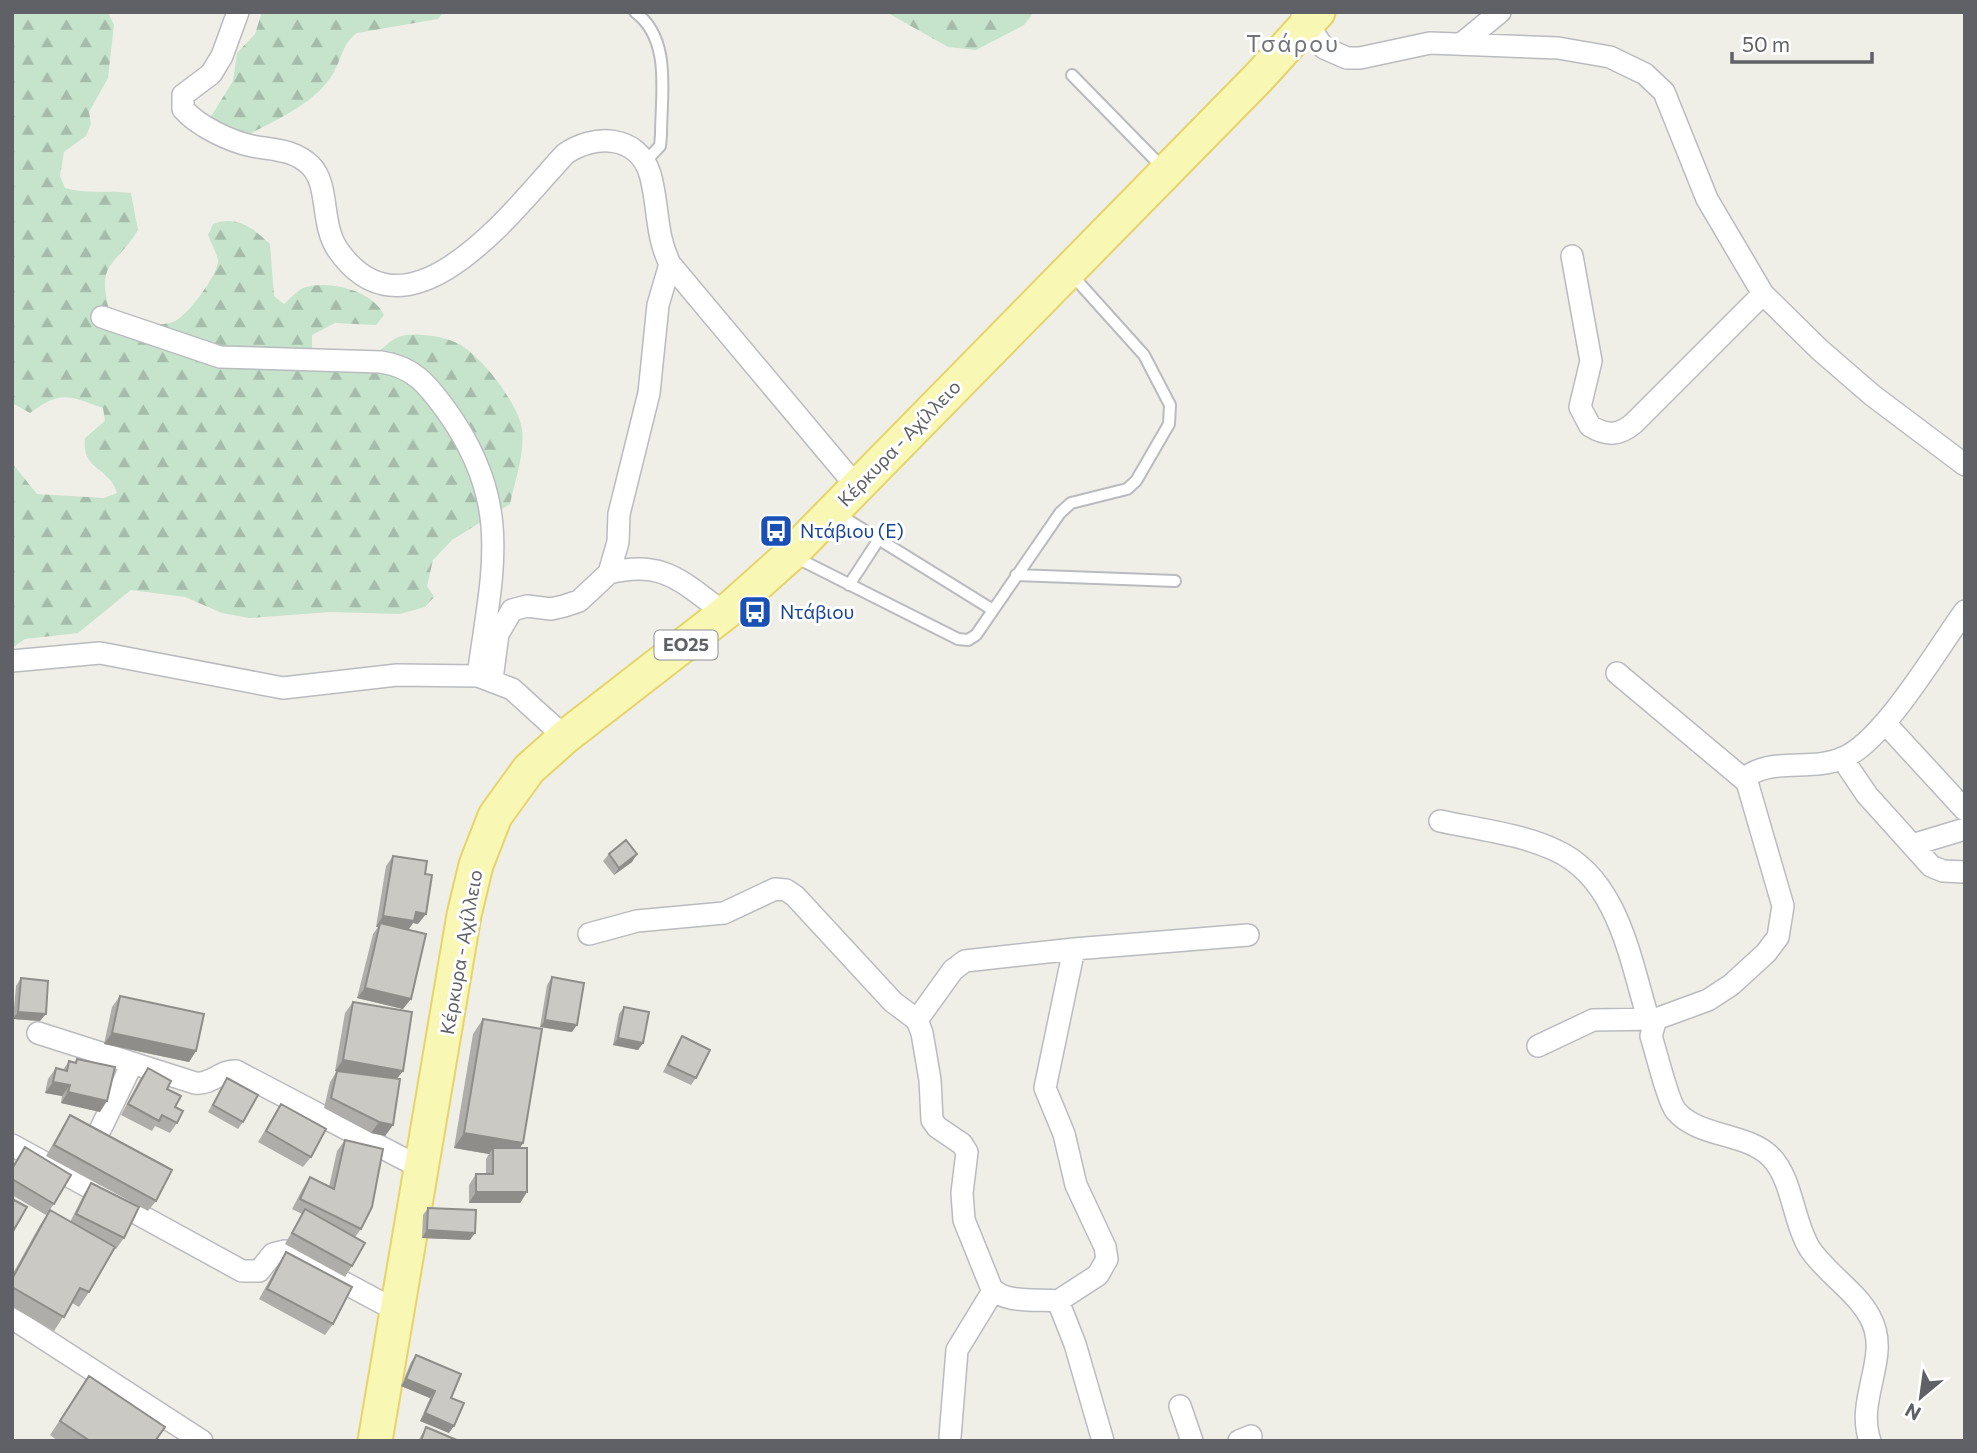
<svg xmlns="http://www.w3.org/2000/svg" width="1977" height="1453" viewBox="0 0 1977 1453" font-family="Commissioner,sans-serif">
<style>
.forest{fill:url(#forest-firs)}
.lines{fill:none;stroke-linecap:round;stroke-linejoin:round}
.service-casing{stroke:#b9bbbf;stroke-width:14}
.minor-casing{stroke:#b9bbbf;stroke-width:24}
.primary-casing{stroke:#e5d46a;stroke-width:37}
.service{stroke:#fff;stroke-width:10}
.minor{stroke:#fff;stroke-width:21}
.primary{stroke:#f8f7b3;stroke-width:33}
.wall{fill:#afada9}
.shaded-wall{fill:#8e8d89}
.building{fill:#cbc9c4;stroke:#8e8d89;stroke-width:2}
.labels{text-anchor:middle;stroke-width:6;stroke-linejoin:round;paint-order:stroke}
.shield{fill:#fff;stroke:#8f9094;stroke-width:2}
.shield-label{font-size:18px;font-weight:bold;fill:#5f6166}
.street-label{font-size:19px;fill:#5f6166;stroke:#fff}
.transit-label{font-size:19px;fill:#164399;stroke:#fff;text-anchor:start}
.quarter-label{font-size:23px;letter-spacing:2px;fill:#707378;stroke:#fff}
</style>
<defs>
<pattern id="forest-firs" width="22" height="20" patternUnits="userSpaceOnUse" patternTransform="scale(1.75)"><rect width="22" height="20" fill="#c6e4cb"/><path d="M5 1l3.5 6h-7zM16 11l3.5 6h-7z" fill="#a4bca9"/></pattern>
</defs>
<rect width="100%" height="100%" fill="#efefe7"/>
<!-- forest -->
<path class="forest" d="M 12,12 L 108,12 L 114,25 L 108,78 L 89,112 L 91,124 L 86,136 L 64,152 L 60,176 L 65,188 C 85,194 109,190 131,193 L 138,230 C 114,269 97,260 109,310 C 127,319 152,329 173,322 C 186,318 218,275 218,261 C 217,253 211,243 208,235 L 213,224 C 237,215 253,228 270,244 L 274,296 L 284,304 C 290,299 298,289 306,287 C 331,280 373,291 384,315 L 376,325 L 335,323 L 312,335 L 312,361 C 330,376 352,369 371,358 C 383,350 389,338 406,335 C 421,333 446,337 459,344 C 482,357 518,403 522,429 C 525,454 515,480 510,504 L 452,540 L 433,560 L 427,586 L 434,597 L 425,607 L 400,614 L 330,612 L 249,618 L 222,613 L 185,597 L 131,590 L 78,633 L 25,639 L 12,648 L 12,463 L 37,494 L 104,498 L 117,493 C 109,466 81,471 85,438 L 105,421 L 103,408 C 68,396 62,390 30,413 L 12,403 Z
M 262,12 L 444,12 L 438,19 L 357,33 C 342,44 342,58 333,74 C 316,102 277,120 249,134 L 229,130 L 210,118 L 233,81 L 237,53 L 255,34 Z
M 886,12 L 1034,12 L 1024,25 L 976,50 L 948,47 Z"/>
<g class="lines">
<defs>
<path id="service" d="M 635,12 C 672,39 661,94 661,135 L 660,146 L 644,163
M 1072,75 L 1164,169
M 838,514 L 993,610
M 793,556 L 958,639 L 968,640 L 976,635 L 1060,513 L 1071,503 L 1127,489 L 1136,481 L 1169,424 L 1170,405 L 1144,355 L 1072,275
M 1016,575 L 1175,581
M 849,585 L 879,539"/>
<path id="minor" d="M 238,12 L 222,56 L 211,74 L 183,95 L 183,109 C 198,126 229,141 252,146 C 273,150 294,149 311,166 C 330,186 320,224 338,250 C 409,352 516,207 565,154 C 593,134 638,134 650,174 C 659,205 655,234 670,264 L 857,487
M 1302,17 L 1324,48 L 1347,58 L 1360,58 L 1430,43 L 1558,48 L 1610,57 L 1645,74 L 1664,92 L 1707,199 L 1763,294 L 1820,350 L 1872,395 L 1965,465
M 1461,44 L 1500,12
M 1572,256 L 1591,361 L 1580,407 L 1590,426 C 1607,436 1619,436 1634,423 L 1763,294
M 102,317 L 220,357 L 381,362 C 414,367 427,384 446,410 C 514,504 492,571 478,676
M 609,573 C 665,559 682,583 725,613
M 12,661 L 100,653 L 283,688 L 397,675 L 478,676 L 512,689 L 565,737
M 1617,673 L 1747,782
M 492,679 L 498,634 L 512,610 L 527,606 L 551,609 L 564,606 L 579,601 L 609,573 L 618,542 L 619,514 L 649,393 L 658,305 L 670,264
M 1885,723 L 1965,810
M 1842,758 L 1867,795 L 1931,866 L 1943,871 L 1965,872
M 1440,821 C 1477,829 1521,834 1555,850 C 1618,878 1630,959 1648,1018
M 1912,845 L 1965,829
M 589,934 L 637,921 L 724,913 L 775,889 L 786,890 L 795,896 L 893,1002 L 917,1020 L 922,1033 L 930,1080 L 932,1120 L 937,1127 L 962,1144 L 967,1152 L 962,1193 L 964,1220 L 991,1287 C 1003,1304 1038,1299 1058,1301 L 1075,1344 L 1103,1441
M 1074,949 L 1248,935
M 917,1020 L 953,970 L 965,961 L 1074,949 L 1045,1088 L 1064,1134 L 1076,1185 L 1105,1247 L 1107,1259 L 1098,1275 L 1058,1301
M 38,1033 L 195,1083 C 211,1085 221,1070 236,1071 L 423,1169
M 1538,1046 L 1593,1020 L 1656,1019
M 101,1128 L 132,1064
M 12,1145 L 242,1271 L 259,1271 L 273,1254 L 285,1251 L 397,1311
M 12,1318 L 202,1441
M 1180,1406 L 1192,1441
M 950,1437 L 957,1350 L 993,1291
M 1239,1441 L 1251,1436
M 1870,1441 C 1855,1397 1892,1357 1870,1317 C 1856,1291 1827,1274 1810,1249 C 1793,1222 1793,1180 1771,1157 C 1746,1132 1699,1138 1676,1111 C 1668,1102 1656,1051 1651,1036 L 1656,1019 L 1708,1000 L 1731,985 L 1766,953 L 1778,937 L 1783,906 L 1747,782 L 1749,775 C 1777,758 1813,771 1843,758 C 1884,741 1937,649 1965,611"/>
<path id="primary" d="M 375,1441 L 464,915 L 476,865 L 495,816 L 529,769 L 565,737 L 725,613 L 790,555 L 1259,77 L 1318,12"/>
</defs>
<!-- service casing -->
<use href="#service" class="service-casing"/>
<!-- minor casing -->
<use href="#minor" class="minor-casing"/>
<!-- primary casing -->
<use href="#primary" class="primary-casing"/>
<!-- service -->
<use href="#service" class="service"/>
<!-- minor -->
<use href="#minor" class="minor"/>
<!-- primary -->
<use href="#primary" class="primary"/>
</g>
<!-- wall -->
<path class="wall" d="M 609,854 L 632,862 L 614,875 L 603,861 Z
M 393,856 L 418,924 L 413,923 L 408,930 L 403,1009 L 357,998 L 373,934 L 378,927 L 376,927 L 386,866 Z
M 552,977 L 572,1032 L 540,1027 L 547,985 Z
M 21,978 L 40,1021 L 13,1019 L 16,986 Z
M 120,996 L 196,1051 L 189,1062 L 104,1044 L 112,1007 Z
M 353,1002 L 403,1071 L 397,1078 L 393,1125 L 385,1136 L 371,1133 L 324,1108 L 330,1082 L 337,1071 L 335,1071 L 345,1013 Z
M 624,1007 L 643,1043 L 638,1050 L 613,1045 L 619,1014 Z
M 483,1019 L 523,1143 L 520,1148 L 527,1192 L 520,1203 L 469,1203 L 469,1185 L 476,1174 L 486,1174 L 486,1159 L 489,1154 L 454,1148 L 473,1034 Z
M 682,1036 L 696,1078 L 691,1085 L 663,1072 L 677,1044 Z
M 77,1059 L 100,1112 L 61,1103 L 62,1096 L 45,1093 L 48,1079 L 56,1068 L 63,1070 L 69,1061 L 75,1062 Z
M 148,1068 L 175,1107 L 177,1123 L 170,1133 L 155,1126 L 152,1131 L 121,1115 L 140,1079 Z
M 227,1078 L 243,1122 L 238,1129 L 208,1112 Z
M 281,1104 L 311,1157 L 303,1167 L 258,1142 Z
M 70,1115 L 156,1201 L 148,1211 L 46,1156 L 63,1126 Z
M 345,1140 L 361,1229 L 355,1237 L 352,1266 L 345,1277 L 285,1244 L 302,1214 L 292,1209 L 303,1188 L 310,1177 L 329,1187 L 337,1151 Z
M 25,1147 L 54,1204 L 46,1215 L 12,1195 L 12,1167 Z
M 91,1183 L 124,1238 L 116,1249 L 114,1248 L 89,1292 L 79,1307 L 72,1303 L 54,1331 L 12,1307 L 12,1275 L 40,1225 L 50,1210 L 70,1222 L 84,1194 Z
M 428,1208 L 470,1240 L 422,1238 L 423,1215 Z
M 286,1252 L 333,1324 L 325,1335 L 259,1299 L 279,1263 Z
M 416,1355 L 451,1398 L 449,1433 L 420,1421 L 430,1398 L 401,1386 L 411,1362 Z
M 89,1376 L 155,1441 L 58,1441 L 50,1435 Z
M 426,1427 L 459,1441 L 418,1441 Z"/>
<!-- shaded-wall -->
<path class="shaded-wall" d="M 637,854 L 632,862 L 614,875 L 619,868 Z
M 416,912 L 426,914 L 418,924 L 413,923 L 407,932 L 380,923 L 378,927 L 376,927 L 383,916 Z
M 365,988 L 411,999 L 403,1009 L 357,998 Z
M 18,1012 L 46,1014 L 40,1021 L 13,1019 Z
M 545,1020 L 577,1025 L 572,1032 L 540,1027 Z
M 112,1033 L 196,1051 L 189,1062 L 104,1044 Z
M 618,1038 L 643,1043 L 638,1050 L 613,1045 Z
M 343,1060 L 403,1071 L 395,1081 L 335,1071 Z
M 53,1082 L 70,1085 L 62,1096 L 45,1093 Z
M 68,1092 L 107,1101 L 100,1112 L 61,1103 Z
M 379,1122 L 393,1125 L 385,1136 L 371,1133 Z
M 464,1133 L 523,1143 L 513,1158 L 493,1148 L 489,1154 L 454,1148 Z
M 476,1192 L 527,1192 L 520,1203 L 469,1203 Z
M 427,1230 L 475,1233 L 470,1240 L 422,1238 Z
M 406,1379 L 435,1391 L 430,1398 L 401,1386 Z
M 425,1413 L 454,1426 L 449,1433 L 420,1421 Z"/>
<!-- building -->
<path class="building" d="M 626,840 L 637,854 L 619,868 L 609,854 Z
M 393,856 L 427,861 L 425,874 L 432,875 L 426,914 L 416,912 L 414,921 L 383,916 Z
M 380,923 L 426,934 L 411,999 L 365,988 Z
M 552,977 L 584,983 L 577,1025 L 545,1020 Z
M 21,978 L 48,981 L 46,1014 L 18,1012 Z
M 120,996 L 204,1014 L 196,1051 L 112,1033 Z
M 353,1002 L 412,1012 L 403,1071 L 343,1060 Z
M 624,1007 L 649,1012 L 643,1043 L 618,1038 Z
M 483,1019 L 542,1029 L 523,1143 L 464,1133 Z
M 682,1036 L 710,1050 L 696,1078 L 668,1065 Z
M 77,1059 L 115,1067 L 107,1101 L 68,1092 L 70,1085 L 53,1082 L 56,1068 L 67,1071 L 69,1061 L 76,1063 Z
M 148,1068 L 171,1081 L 167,1089 L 181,1096 L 175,1107 L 183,1111 L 177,1123 L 162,1115 L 159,1121 L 128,1104 Z
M 337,1071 L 400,1079 L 393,1125 L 379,1122 L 331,1098 Z
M 227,1078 L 258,1095 L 243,1122 L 213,1105 Z
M 281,1104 L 326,1129 L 311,1157 L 266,1131 Z
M 70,1115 L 172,1170 L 156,1201 L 54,1145 Z
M 345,1140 L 383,1149 L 372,1207 L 361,1229 L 300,1199 L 310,1177 L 334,1189 Z
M 25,1147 L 71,1175 L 54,1204 L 12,1179 L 12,1169 Z
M 493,1148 L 527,1148 L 527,1192 L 476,1192 L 476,1174 L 493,1174 Z
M 91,1183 L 139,1207 L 124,1238 L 76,1214 Z
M 12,1199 L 27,1207 L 12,1233 Z
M 428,1208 L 476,1210 L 475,1233 L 427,1230 Z
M 305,1209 L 365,1243 L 352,1266 L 292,1233 Z
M 50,1210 L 115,1247 L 89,1292 L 80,1288 L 64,1317 L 12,1287 L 12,1279 Z
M 286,1252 L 352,1287 L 333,1324 L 267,1289 Z
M 416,1355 L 461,1374 L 451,1398 L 464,1403 L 454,1426 L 425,1413 L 435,1391 L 406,1379 Z
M 89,1376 L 165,1427 L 155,1441 L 90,1441 L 60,1421 Z
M 426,1427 L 459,1441 L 421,1441 Z"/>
<!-- icons -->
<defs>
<symbol id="bus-square" viewBox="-11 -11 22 22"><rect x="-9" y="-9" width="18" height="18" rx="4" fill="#1a4fb4" stroke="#fff"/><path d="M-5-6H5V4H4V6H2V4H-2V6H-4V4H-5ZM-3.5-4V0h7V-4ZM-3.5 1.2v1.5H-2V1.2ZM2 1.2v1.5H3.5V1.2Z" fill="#fff"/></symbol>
</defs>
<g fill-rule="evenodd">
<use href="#bus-square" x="757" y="512" width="38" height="38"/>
<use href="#bus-square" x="736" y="593" width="38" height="38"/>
</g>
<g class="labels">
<!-- shield labels -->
<rect class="shield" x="654.5" y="630.5" width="63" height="29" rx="5"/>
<g class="shield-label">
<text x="686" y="651">ΕΟ25</text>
</g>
<!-- street labels -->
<g class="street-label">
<text transform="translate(899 443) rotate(-46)" y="7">Κέρκυρα - Αχίλλειο</text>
<text transform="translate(461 952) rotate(-80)" y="7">Κέρκυρα - Αχίλλειο</text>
</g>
<!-- transit labels -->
<g class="transit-label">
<text x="800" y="538">Ντάβιου (E)</text>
<text x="780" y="619">Ντάβιου</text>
</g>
<!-- quarter labels -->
<g class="quarter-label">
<text x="1293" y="52">Τσάρου</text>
</g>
</g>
<!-- border -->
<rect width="1977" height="1453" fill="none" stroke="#5f6166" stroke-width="28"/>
<!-- north arrow -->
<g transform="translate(1921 1397) rotate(209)" stroke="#ffffff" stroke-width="5" paint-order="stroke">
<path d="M0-5L12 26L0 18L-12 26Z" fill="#5f6166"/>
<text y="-10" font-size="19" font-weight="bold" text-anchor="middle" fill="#5f6166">N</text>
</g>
<!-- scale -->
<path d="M1732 52v10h140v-10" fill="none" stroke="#5f6166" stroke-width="3.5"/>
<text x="1742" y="52" font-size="21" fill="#5f6166" stroke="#ffffff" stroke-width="5" paint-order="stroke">50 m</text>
</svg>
